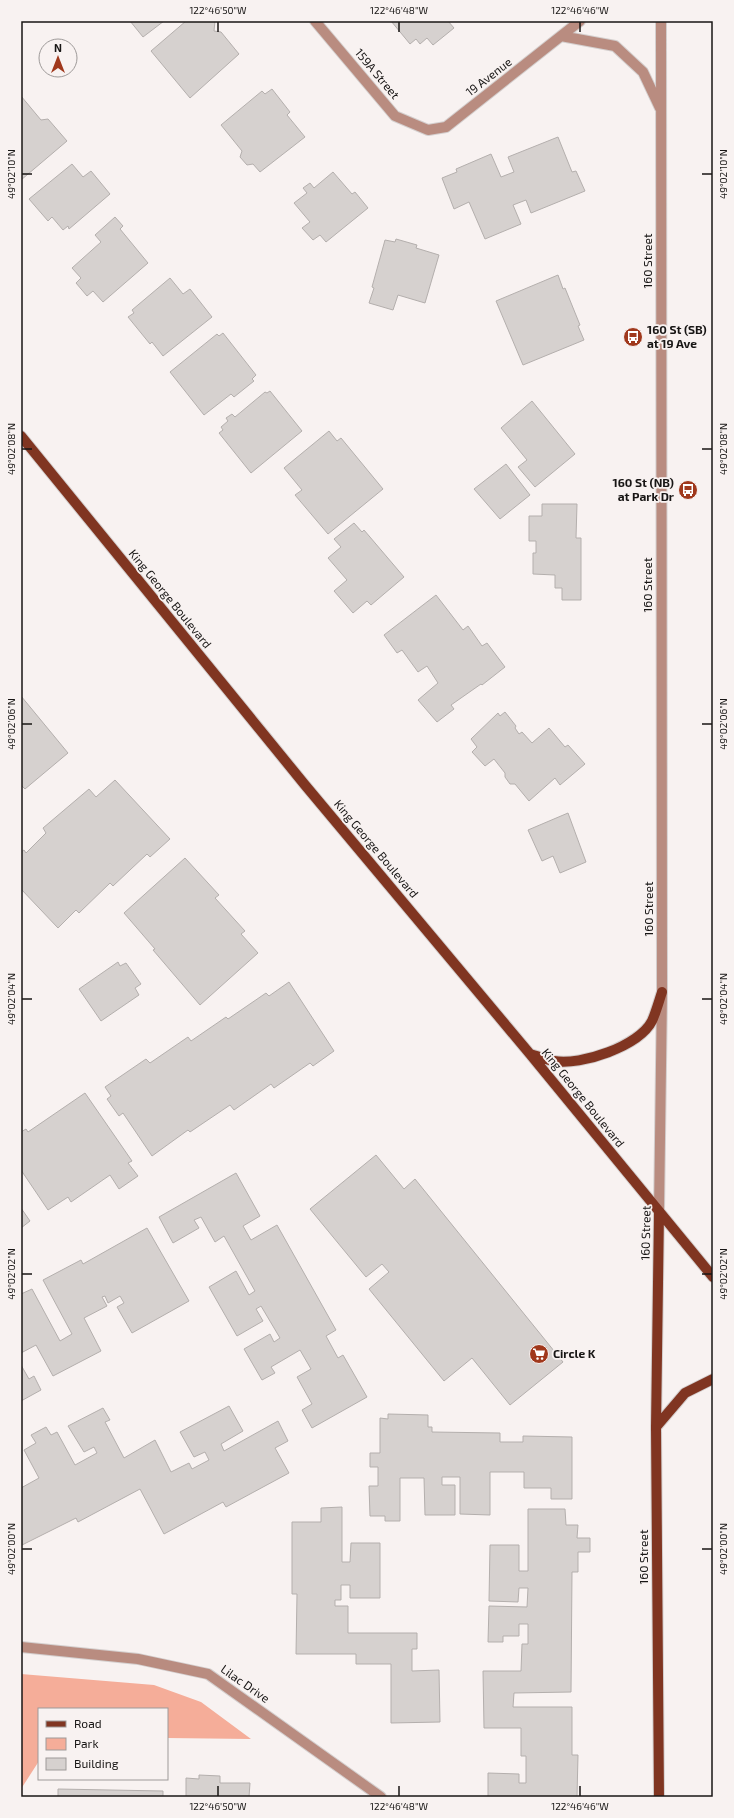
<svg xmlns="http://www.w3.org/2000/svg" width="734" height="1818" viewBox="0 0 734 1818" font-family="'Exo 2',sans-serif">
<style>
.green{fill:#f5ad99}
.building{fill:#d6d1cf;stroke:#b4afad}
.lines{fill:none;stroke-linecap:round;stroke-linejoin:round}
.minor-casing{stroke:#d4cfce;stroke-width:12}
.major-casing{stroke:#d4cfce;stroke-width:12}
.minor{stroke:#b98c80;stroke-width:10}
.major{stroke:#803521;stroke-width:10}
.ticks{fill:none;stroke:#181615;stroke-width:1.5}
.labels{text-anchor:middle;stroke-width:3.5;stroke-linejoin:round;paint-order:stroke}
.street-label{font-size:12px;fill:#181615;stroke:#f8f2f1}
.poi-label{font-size:12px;font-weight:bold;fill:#181615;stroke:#f8f2f1;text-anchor:start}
.neatline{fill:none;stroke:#181615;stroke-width:1.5}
.ticks-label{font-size:10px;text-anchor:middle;fill:#181615}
</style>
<rect width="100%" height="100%" fill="#f8f2f1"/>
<!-- green -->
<path class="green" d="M 21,1674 L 154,1685 L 201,1702 L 251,1739 L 167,1738 L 167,1709 L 39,1709 L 39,1761 L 21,1789 Z"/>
<!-- building -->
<path class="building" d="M 130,21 L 164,21 L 143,37 Z
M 186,21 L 215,21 L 214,31 L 221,32 L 239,54 L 190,98 L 151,51 Z
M 391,21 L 448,21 L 454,28 L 433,45 L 427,38 L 420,44 L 416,39 L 410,44 Z
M 272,89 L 290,112 L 287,115 L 305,137 L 260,172 L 253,164 L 247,165 L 240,157 L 242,151 L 221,125 L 262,91 L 265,94 Z
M 21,96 L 41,120 L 48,119 L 67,141 L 21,180 Z
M 558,137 L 572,172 L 576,171 L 585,191 L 531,213 L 526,200 L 513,205 L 521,224 L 485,239 L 469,202 L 454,209 L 442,178 L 457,172 L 456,169 L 491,154 L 501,177 L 514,172 L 508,157 Z
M 72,164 L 83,177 L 91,171 L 110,194 L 69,229 L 68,226 L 63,230 L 52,217 L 48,221 L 29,199 Z
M 333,172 L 352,194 L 355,192 L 368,208 L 326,242 L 320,235 L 313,240 L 302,228 L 310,222 L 294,203 L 307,193 L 303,188 L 310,183 L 314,188 Z
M 115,217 L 123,226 L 120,229 L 148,263 L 103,302 L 93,291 L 87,296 L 76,283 L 81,278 L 72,268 L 101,242 L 95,235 Z
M 396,239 L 417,245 L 416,248 L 439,255 L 425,303 L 398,295 L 393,310 L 369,303 L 374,288 L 372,287 L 385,240 L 395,242 Z
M 558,275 L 563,289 L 565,288 L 580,325 L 578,326 L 584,340 L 523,365 L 496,301 Z
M 170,278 L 183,294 L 190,289 L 212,317 L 163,356 L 152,342 L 150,344 L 128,317 L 134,313 L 132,310 Z
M 223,333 L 256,375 L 252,379 L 254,381 L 234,397 L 231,394 L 204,415 L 170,372 L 217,334 L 219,336 Z
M 270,391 L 302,431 L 251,473 L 219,433 L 223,430 L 221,427 L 228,421 L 226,418 L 232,414 L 235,417 L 265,392 L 267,393 Z
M 532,401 L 575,454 L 535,487 L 518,467 L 527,460 L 501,428 Z
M 329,431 L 337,441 L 341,438 L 383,489 L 328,534 L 295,495 L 302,490 L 284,468 Z
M 506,464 L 530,495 L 500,519 L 474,489 Z
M 542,504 L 577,504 L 576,538 L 581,538 L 581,600 L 562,600 L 562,588 L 555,588 L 555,575 L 533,574 L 533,553 L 536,553 L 536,541 L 529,541 L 529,516 L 542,516 Z
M 354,523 L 362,532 L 364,530 L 404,577 L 371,605 L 367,601 L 353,613 L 334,591 L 347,580 L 328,558 L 341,547 L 334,539 Z
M 436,595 L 463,630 L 468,626 L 482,646 L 487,643 L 505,667 L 482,685 L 481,684 L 451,705 L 454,709 L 437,722 L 418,700 L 438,683 L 427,666 L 418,672 L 402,650 L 397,653 L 384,635 Z
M 21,696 L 68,753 L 25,789 L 21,785 Z
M 505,712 L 516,726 L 515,728 L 519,734 L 522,732 L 532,743 L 549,728 L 565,747 L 568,745 L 585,764 L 560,785 L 555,778 L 529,801 L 515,784 L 510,784 L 505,777 L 505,773 L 494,759 L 485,766 L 472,752 L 477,747 L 471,739 L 498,713 L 500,716 Z
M 115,780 L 170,839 L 150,857 L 147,854 L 113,886 L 110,883 L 79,913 L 76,910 L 58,928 L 21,889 L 21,852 L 24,850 L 26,853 L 46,833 L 43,828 L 89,789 L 96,797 Z
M 568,813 L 586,862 L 560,873 L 553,856 L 542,861 L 528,830 Z
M 185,858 L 219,895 L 215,898 L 245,931 L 241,934 L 258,953 L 200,1005 L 153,950 L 155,949 L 124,913 Z
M 118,962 L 120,966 L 126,963 L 141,984 L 135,988 L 139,995 L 101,1021 L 79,989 Z
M 289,982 L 334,1051 L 313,1066 L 310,1063 L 274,1088 L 271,1084 L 234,1110 L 230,1105 L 190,1132 L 188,1130 L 152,1156 L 123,1113 L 119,1116 L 107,1099 L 111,1096 L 105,1087 L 146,1059 L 150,1063 L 188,1037 L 191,1041 L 226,1017 L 228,1019 L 266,993 L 269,996 Z
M 85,1093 L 132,1161 L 128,1163 L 138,1176 L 119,1189 L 110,1175 L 71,1202 L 68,1197 L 48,1210 L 21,1170 L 21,1132 L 26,1129 L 28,1132 Z
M 376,1155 L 404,1189 L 415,1179 L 563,1362 L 510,1405 L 472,1358 L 444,1381 L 369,1289 L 389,1272 L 382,1264 L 366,1277 L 310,1209 Z
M 236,1173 L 260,1216 L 243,1226 L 251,1240 L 277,1225 L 336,1330 L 326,1336 L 338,1358 L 343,1355 L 367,1397 L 312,1428 L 302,1410 L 312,1404 L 297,1377 L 311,1369 L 300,1350 L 271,1367 L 275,1373 L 262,1380 L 244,1349 L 270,1334 L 274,1342 L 280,1338 L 261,1306 L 256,1309 L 263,1321 L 237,1336 L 209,1287 L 236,1271 L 249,1295 L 255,1291 L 224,1236 L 215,1242 L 201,1217 L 194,1220 L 199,1228 L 173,1243 L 159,1217 Z
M 21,1208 L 30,1221 L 21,1228 Z
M 147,1228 L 189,1301 L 132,1333 L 117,1307 L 124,1303 L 120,1296 L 108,1303 L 105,1296 L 102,1297 L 107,1306 L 84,1318 L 101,1351 L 53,1376 L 36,1345 L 21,1353 L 21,1294 L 32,1289 L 60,1341 L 72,1334 L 43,1280 L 81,1260 L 83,1264 Z
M 21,1365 L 29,1379 L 34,1376 L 41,1390 L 21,1401 Z
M 229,1406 L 243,1431 L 221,1444 L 224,1451 L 278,1421 L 288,1441 L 275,1448 L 289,1473 L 226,1507 L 223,1502 L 164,1534 L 140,1489 L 78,1522 L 76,1518 L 22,1545 L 21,1488 L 39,1478 L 24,1450 L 36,1443 L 31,1435 L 46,1427 L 51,1435 L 57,1432 L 75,1465 L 97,1453 L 94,1447 L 84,1452 L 68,1426 L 103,1408 L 110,1420 L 105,1422 L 124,1458 L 155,1440 L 171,1472 L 189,1463 L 192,1469 L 209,1460 L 205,1452 L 194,1457 L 180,1432 Z
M 388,1414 L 428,1415 L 428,1427 L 432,1427 L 432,1432 L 500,1433 L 500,1442 L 523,1442 L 523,1436 L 572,1437 L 572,1499 L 551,1499 L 551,1488 L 524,1488 L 524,1472 L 490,1472 L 490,1515 L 460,1514 L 460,1477 L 442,1477 L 442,1485 L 455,1485 L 455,1515 L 425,1515 L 424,1478 L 400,1478 L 400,1521 L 385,1521 L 385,1516 L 370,1516 L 369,1486 L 378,1486 L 378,1467 L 370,1467 L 370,1453 L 380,1453 L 380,1418 L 388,1419 Z
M 342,1507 L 342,1562 L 350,1562 L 351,1543 L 380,1543 L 380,1598 L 350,1598 L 350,1585 L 341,1585 L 341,1600 L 335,1600 L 335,1606 L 348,1606 L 348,1633 L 417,1633 L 417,1649 L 412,1649 L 412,1671 L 439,1670 L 440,1722 L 391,1723 L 391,1664 L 356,1664 L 356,1654 L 296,1654 L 297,1594 L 292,1594 L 292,1522 L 321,1522 L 321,1508 Z
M 528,1509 L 565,1509 L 566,1525 L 578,1525 L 577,1538 L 590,1538 L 590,1552 L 578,1552 L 578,1572 L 572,1572 L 571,1692 L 514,1693 L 513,1707 L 572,1707 L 572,1755 L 578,1755 L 577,1797 L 488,1797 L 488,1773 L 519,1774 L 519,1783 L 526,1783 L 526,1756 L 521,1756 L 521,1728 L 484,1728 L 483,1671 L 521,1671 L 522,1644 L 528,1644 L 528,1624 L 519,1624 L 519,1636 L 503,1636 L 503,1642 L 488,1642 L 489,1606 L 527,1607 L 528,1588 L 519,1588 L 518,1602 L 489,1601 L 490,1545 L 519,1545 L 519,1571 L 528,1571 Z
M 199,1775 L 220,1776 L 220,1783 L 250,1783 L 249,1797 L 186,1797 L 186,1778 L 199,1779 Z
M 58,1789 L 163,1791 L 163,1797 L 58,1797 Z"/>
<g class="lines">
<defs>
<path id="minor" d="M 315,21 L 395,116 L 428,130 L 446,127 L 580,21
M 561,36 L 615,46 L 643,72 L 660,108
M 659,1212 L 662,992 L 661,21
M 21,1647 L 138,1659 L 208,1674 L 381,1797"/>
<path id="major" d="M 21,436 L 305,785 L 530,1054 L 713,1277
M 530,1054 C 538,1056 546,1060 554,1061 C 581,1066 639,1046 652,1021 C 656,1012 659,1001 662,992
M 656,1427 L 685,1393 L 713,1379
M 659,1797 L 656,1427 L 659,1212"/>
</defs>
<!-- minor casing -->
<use href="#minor" class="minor-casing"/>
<!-- major casing -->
<use href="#major" class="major-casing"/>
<!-- minor -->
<use href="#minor" class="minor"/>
<!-- major -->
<use href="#major" class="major"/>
</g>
<!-- ticks -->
<path class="ticks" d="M 218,22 L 218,32M 399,22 L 399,32M 580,22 L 580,32M 22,174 L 32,174M 702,174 L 712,174M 22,449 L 32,449M 702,449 L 712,449M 22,724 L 32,724M 702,724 L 712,724M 22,999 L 32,999M 702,999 L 712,999M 22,1274 L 32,1274M 702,1274 L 712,1274M 22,1549 L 32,1549M 702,1549 L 712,1549M 218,1786 L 218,1796M 399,1786 L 399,1796M 580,1786 L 580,1796"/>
<!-- icons -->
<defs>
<symbol id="bus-disc" viewBox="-11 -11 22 22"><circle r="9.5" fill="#a0381c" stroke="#f8f2f1"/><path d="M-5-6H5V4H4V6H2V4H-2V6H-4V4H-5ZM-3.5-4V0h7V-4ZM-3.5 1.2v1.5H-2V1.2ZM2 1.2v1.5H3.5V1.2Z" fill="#fff"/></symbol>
<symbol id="supermarket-disc" viewBox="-11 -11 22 22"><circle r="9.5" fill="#a0381c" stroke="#f8f2f1"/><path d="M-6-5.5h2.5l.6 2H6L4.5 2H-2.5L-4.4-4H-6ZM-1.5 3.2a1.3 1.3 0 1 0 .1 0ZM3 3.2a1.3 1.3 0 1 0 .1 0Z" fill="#fff"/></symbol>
</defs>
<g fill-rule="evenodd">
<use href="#bus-disc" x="622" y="326" width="22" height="22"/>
<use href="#bus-disc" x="677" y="479" width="22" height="22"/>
<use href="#supermarket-disc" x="528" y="1343" width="22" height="22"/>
</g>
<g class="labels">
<!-- street labels -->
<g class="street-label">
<text transform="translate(377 74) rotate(50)" y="4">159A Street</text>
<text transform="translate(489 77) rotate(-38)" y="4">19 Avenue</text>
<text transform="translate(648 261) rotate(-90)" y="4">160 Street</text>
<text transform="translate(648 585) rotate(-90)" y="4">160 Street</text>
<text transform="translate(170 599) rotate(51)" y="4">King George Boulevard</text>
<text transform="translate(376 849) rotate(50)" y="4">King George Boulevard</text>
<text transform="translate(649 909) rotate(-90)" y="4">160 Street</text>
<text transform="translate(583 1098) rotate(51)" y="4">King George Boulevard</text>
<text transform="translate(646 1233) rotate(-89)" y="4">160 Street</text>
<text transform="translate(644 1557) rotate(-90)" y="4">160 Street</text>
<text transform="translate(245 1684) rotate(35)" y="4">Lilac Drive</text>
</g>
<!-- poi labels -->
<g class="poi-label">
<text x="647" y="334">160 St (SB)<tspan x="647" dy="14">at 19 Ave</tspan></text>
<text x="674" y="487" text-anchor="end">160 St (NB)<tspan x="674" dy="14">at Park Dr</tspan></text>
<text x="553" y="1358">Circle K</text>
</g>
</g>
<!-- border -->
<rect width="734" height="1818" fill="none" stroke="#f8f2f1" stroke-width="44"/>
<!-- legend -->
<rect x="38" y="1708" width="130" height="72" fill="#f8f2f1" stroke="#9e9a99"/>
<rect x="46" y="1721" width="20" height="6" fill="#803521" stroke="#9e9a99"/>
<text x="74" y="1728" font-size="12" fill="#181615">Road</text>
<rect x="46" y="1738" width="20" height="12" fill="#f5ad99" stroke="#9e9a99"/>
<text x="74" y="1748" font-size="12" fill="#181615">Park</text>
<rect x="46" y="1758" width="20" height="12" fill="#d6d1cf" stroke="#9e9a99"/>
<text x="74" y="1768" font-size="12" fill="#181615">Building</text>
<!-- north arrow -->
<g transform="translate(58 58)"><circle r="19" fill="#f8f2f1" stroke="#9e9a99"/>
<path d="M0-3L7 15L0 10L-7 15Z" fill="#a0381c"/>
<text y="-6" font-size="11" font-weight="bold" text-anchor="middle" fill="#181615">N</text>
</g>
<rect x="22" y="22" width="690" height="1774" class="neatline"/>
<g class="ticks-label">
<text x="218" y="14">122°46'50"W</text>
<text x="399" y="14">122°46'48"W</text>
<text x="580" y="14">122°46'46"W</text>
<text transform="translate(11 174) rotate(-90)" y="4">49°02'10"N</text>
<text transform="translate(723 174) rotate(-90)" y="4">49°02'10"N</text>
<text transform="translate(11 449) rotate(-90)" y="4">49°02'08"N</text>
<text transform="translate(723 449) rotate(-90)" y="4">49°02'08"N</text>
<text transform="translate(11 724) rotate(-90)" y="4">49°02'06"N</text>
<text transform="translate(723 724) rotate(-90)" y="4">49°02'06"N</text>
<text transform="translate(11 999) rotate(-90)" y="4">49°02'04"N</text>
<text transform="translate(723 999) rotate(-90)" y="4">49°02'04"N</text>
<text transform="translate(11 1274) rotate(-90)" y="4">49°02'02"N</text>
<text transform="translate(723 1274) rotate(-90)" y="4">49°02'02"N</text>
<text transform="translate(11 1549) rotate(-90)" y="4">49°02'00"N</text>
<text transform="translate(723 1549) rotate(-90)" y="4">49°02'00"N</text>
<text x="218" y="1810">122°46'50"W</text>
<text x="399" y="1810">122°46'48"W</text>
<text x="580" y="1810">122°46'46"W</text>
</g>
</svg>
